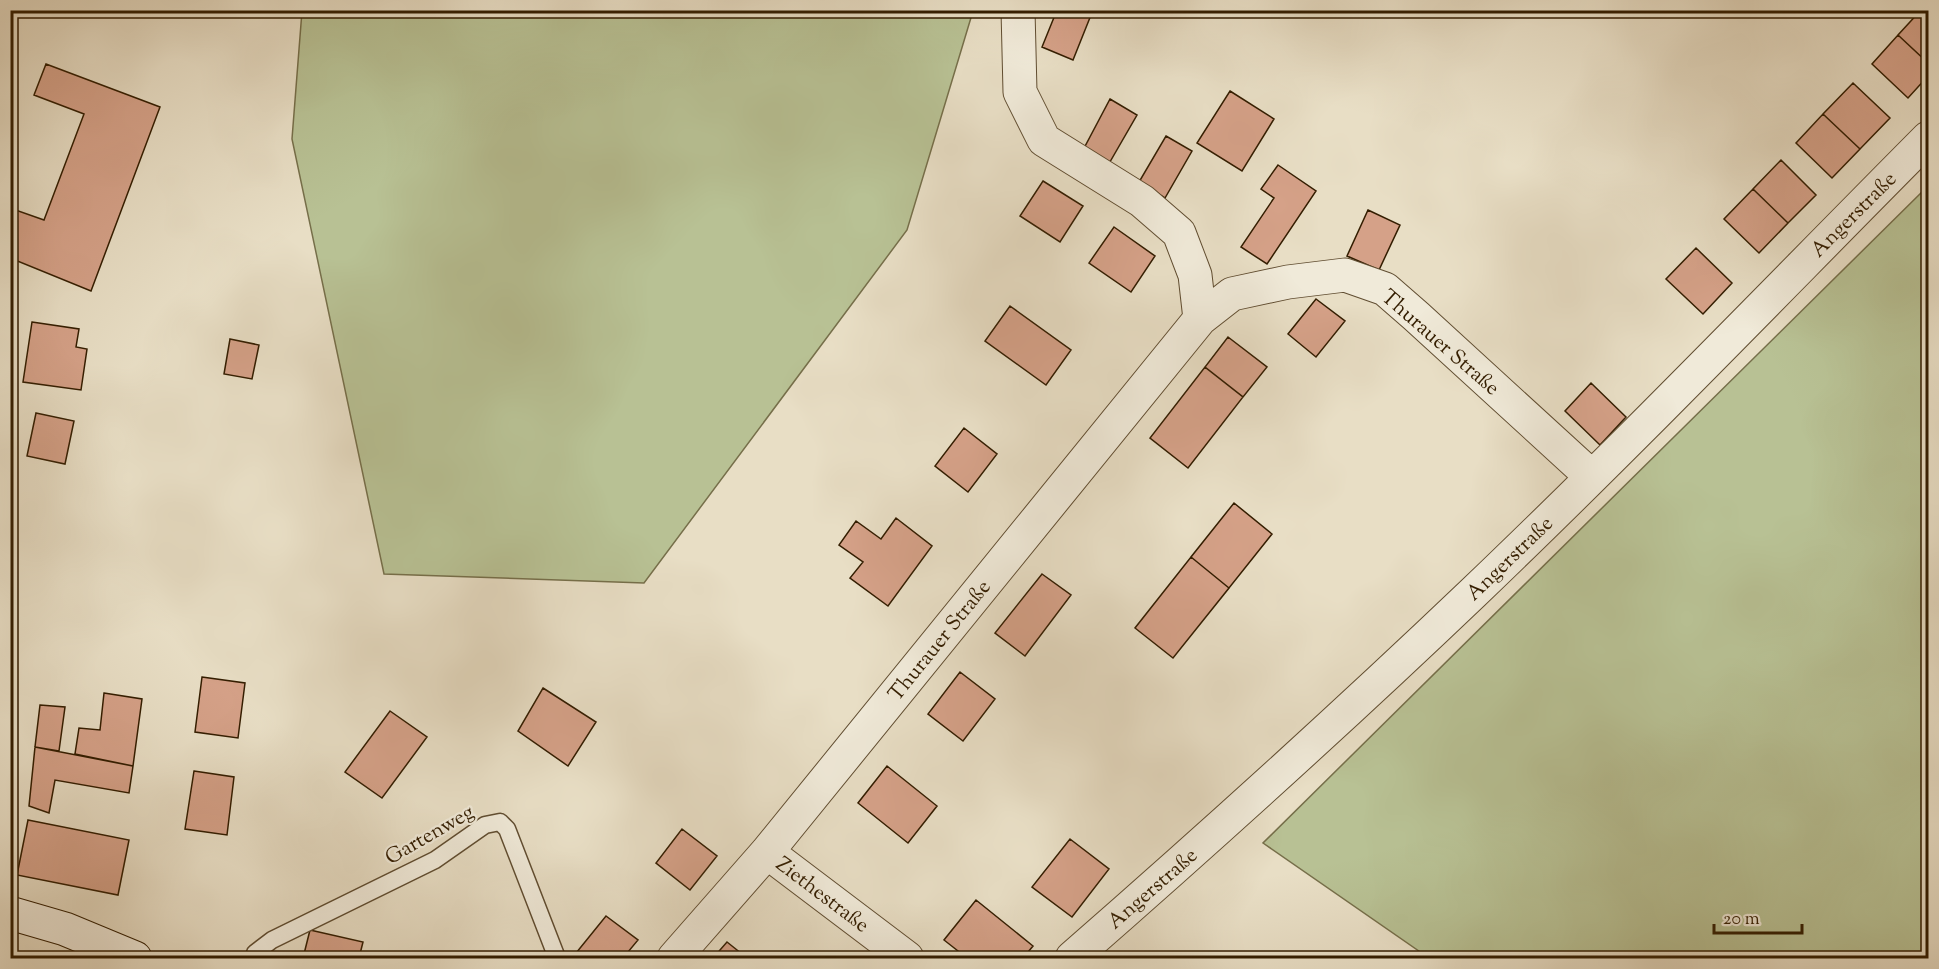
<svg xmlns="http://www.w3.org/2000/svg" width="1939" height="969" viewBox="0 0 1939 969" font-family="'Sorts Mill Goudy',serif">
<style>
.green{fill:#b8c194;stroke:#766f4a;stroke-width:1.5}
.building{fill:#d5a188;stroke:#331d00;stroke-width:1.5}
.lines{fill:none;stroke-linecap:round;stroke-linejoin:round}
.lane-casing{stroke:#604d31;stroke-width:19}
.street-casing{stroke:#604d31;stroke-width:35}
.secondary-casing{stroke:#331d00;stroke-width:35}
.lane{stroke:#f0ead9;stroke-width:16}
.street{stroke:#f0ead9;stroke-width:33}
.secondary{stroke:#f0ead9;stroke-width:33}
.labels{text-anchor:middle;stroke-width:4.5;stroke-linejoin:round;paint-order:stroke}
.street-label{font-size:21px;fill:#331d00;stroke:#f0ead9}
</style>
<rect width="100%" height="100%" fill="#e8dec5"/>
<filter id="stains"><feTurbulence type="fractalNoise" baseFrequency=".00333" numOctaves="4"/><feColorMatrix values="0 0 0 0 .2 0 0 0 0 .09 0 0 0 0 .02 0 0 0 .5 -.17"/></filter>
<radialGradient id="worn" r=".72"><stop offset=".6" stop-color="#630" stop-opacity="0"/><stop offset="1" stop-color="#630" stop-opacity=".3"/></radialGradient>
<!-- green -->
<path class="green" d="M 302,11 L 302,10 L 973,11 L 907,230 L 644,583 L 384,574 L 292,139 Z
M 1928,186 L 1928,958 L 1429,958 L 1263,843 Z"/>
<!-- building -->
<path class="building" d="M 1057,10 L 1093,10 L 1073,60 L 1042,47 Z
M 1921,10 L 1928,10 L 1928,63 L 1898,35 Z
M 1898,35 L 1928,63 L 1928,76 L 1908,98 L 1872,64 Z
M 46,64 L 160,107 L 91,291 L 10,258 L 10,208 L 44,220 L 84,114 L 34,95 Z
M 1853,83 L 1890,118 L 1860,149 L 1823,114 Z
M 1230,91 L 1274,119 L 1242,171 L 1197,143 Z
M 1110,99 L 1137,115 L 1107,167 L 1082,152 Z
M 1823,114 L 1860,149 L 1832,178 L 1796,143 Z
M 1166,136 L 1192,151 L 1165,198 L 1139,182 Z
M 1781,160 L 1816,195 L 1788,223 L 1753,189 Z
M 1278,165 L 1316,191 L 1267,264 L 1241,247 L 1274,198 L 1261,189 Z
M 1043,181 L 1083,206 L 1060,242 L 1020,216 Z
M 1753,189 L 1788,223 L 1759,253 L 1724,219 Z
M 1368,210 L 1400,225 L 1379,270 L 1347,256 Z
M 1114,227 L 1155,256 L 1131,292 L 1089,263 Z
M 1696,248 L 1732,283 L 1703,314 L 1666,279 Z
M 1316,299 L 1345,321 L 1316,357 L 1288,334 Z
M 1010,306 L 1071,350 L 1046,385 L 985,341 Z
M 32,322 L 79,329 L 76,347 L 87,349 L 81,390 L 23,382 Z
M 1228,337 L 1267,367 L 1243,397 L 1205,367 Z
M 230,339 L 259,345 L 252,379 L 224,374 Z
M 1205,367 L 1243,397 L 1188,468 L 1150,438 Z
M 1591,383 L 1626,417 L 1600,445 L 1565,411 Z
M 36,413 L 74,421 L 65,464 L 27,456 Z
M 964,428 L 997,454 L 968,492 L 935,466 Z
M 1234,503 L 1272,534 L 1229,588 L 1191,557 Z
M 896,518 L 932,546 L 888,606 L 850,578 L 863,562 L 839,545 L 856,521 L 881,539 Z
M 1191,557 L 1229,588 L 1173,658 L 1135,628 Z
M 1042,574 L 1071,595 L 1025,656 L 995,633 Z
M 960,672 L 995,699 L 963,741 L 928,714 Z
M 202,677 L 245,683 L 238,738 L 195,732 Z
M 543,688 L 596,722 L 568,766 L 518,731 Z
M 104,693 L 142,699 L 133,766 L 75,754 L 79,728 L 100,730 Z
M 40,705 L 65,707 L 59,751 L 35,747 Z
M 390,711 L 427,737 L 382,798 L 345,772 Z
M 35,747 L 133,766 L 129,793 L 55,780 L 49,813 L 29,806 Z
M 887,766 L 937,806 L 908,843 L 858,803 Z
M 194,771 L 234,777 L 227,835 L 185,829 Z
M 28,820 L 129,840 L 118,895 L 17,875 Z
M 682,829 L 717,856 L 690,890 L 656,863 Z
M 1070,839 L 1109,869 L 1072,917 L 1032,887 Z
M 976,900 L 1033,946 L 1023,958 L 967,958 L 944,940 Z
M 606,916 L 638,940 L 623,958 L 572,958 Z
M 310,930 L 363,942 L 359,958 L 303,958 Z
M 727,942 L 747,958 L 713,958 Z
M 397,952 L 426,958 L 396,958 Z"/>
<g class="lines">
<defs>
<path id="lane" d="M 254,958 L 255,953 L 272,940 L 435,860 L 485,825 L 500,822 L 507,829 L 557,958"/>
<path id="street" d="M 1018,10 L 1020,92 L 1044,140 L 1142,201 L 1179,233 L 1195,275 L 1200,319
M 767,852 L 907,958
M 674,958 L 767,852 L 1200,319 L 1232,294 L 1288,282 L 1345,275 L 1385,289 L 1416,316 L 1592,477
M 1072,958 C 1208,839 1342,718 1473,593 C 1628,445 1777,290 1928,138"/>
<path id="secondary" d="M 10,913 L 65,929 L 135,958"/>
</defs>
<!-- lane casing -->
<use href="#lane" class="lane-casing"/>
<!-- street casing -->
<use href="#street" class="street-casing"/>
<!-- secondary casing -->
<use href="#secondary" class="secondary-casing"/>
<!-- lane -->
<use href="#lane" class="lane"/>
<!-- street -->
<use href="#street" class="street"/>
<!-- secondary -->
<use href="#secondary" class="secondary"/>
</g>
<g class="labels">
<!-- street labels -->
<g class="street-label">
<text transform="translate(1853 214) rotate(-45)" y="7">Angerstraße</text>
<text transform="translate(1441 342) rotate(41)" y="7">Thurauer Straße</text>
<text transform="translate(1509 558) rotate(-44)" y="7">Angerstraße</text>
<text transform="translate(939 640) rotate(-51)" y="7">Thurauer Straße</text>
<text transform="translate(429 834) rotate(-30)" y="7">Gartenweg</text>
<text transform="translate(1152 888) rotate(-41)" y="7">Angerstraße</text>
<text transform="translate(823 894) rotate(37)" y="7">Ziethestraße</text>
</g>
</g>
<!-- margin -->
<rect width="1939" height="969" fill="none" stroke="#e8dec5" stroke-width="36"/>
<rect x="12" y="12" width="1915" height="945" fill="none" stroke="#331d00" stroke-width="3"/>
<rect x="18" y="18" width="1903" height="933" fill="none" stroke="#331d00" stroke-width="1.5"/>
<!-- scale -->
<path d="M1714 924v9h88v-9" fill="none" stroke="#331d00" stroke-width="3"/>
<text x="1723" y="924" font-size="18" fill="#331d00" stroke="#f0ead9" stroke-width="4.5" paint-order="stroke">20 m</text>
<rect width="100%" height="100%" filter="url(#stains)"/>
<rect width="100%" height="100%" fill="url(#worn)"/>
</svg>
